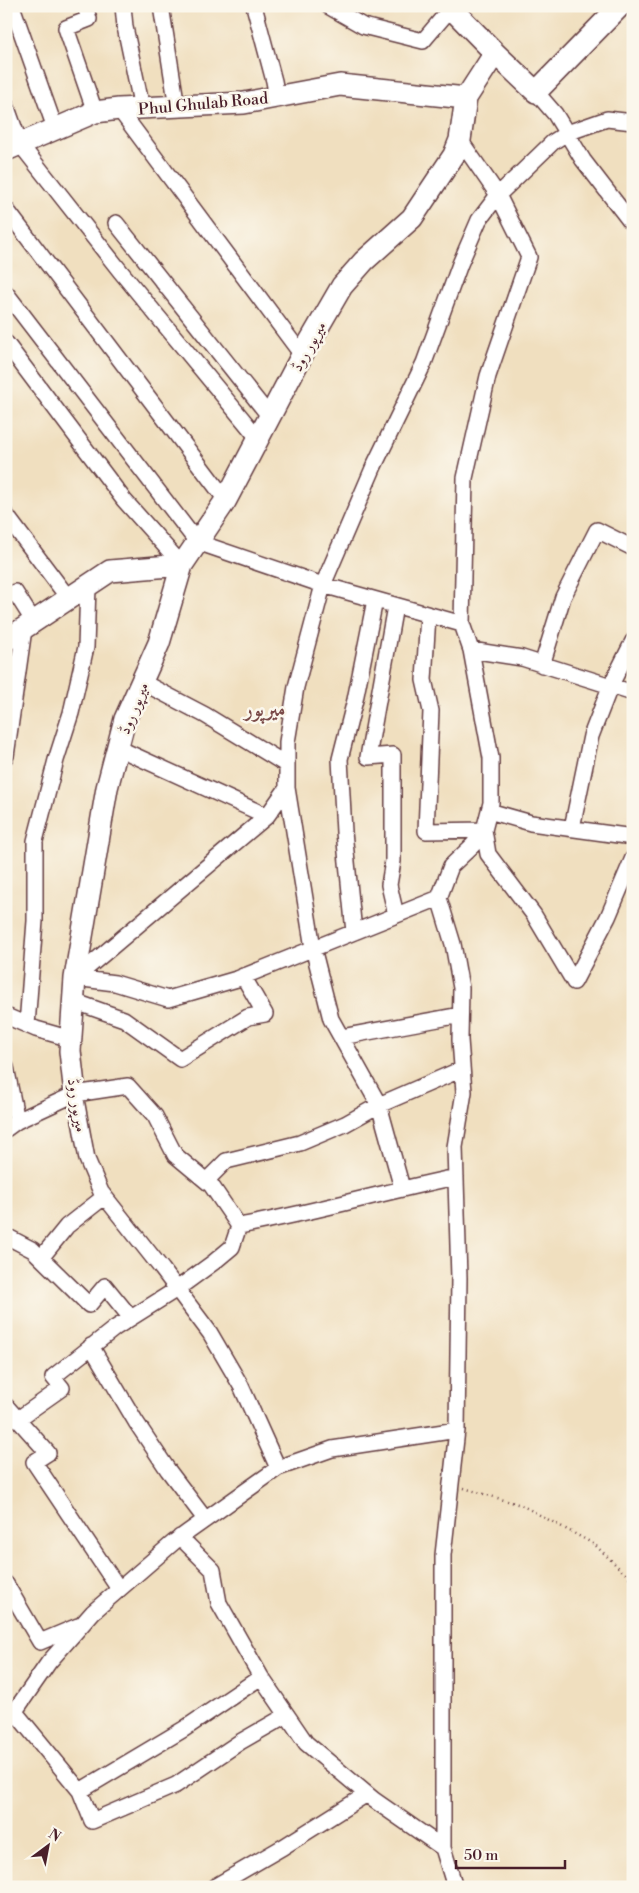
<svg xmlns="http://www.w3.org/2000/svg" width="639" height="1893" viewBox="0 0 639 1893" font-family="'Libre Bodoni',Amiri,serif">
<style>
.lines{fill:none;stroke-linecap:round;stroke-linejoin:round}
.street-casing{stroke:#633c41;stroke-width:18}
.secondary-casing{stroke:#633c41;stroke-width:24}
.path{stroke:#633c41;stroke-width:2.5;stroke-dasharray:1 4;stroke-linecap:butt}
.street{stroke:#fff;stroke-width:15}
.secondary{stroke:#fff;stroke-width:21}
.labels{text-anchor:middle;stroke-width:5;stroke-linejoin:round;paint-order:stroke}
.street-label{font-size:16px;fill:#4a1f2b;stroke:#fbf7ec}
.district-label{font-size:21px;font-weight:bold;fill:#7a4a48;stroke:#fbf7ec}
</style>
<rect width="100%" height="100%" fill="#fbf7ec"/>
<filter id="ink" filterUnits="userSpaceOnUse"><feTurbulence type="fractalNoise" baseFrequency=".02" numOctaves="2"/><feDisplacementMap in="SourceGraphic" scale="10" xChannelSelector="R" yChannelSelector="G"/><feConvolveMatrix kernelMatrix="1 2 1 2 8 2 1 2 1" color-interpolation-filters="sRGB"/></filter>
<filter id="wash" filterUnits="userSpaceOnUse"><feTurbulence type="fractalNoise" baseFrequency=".0096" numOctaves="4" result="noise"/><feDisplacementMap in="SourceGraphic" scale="20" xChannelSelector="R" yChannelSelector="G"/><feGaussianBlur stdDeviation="1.12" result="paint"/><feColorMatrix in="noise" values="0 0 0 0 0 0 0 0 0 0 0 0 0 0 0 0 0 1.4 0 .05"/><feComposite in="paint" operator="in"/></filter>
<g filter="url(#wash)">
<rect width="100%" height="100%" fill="#f0dfbf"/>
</g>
<g filter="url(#ink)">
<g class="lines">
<defs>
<path id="street" d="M 12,6 L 55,128
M 85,6 L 89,19 L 66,28 L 95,112
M 123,6 L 125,27 L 142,108
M 161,6 L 177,107
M 254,6 L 274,81 L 277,97
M 328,6 L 363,26 L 423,41 L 451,8
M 536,92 L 555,114 L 583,160 L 633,225
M 6,105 L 20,144 L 121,272 L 258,438
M 119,109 L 302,355
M 6,209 L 226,500
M 116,223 L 270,417
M 6,293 L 197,542 L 323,585 L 462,624
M 6,343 L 124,500 L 182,565
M 6,515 L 69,599
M 6,597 L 15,592 L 34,622
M 395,606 L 368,757 L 393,755 L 393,861 L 389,885 L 396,915
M 428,615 L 424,680 L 431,711 L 426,831 L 484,830 L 488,854 L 534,915 L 574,982
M 471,650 L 522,658 L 633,693
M 542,665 L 563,597 L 597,530 L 633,548
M 142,682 L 205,715 L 287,765
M 118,748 L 267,816
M 6,756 L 24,629
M 287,788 L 313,948 L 331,1019 L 379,1105 L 402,1188
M 489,811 L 531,823 L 633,837
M 572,828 L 591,736 L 610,687 L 633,641
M 354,932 L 344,832 L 340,759 L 355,700 L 375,600
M 75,978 L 267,816 L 287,788 L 287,742 L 296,687 L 323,585 L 374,466 L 424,363 L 460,264 L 479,220 L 498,195 L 553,142 L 567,133 L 607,119 L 633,122
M 75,978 L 115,983 L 168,999 L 237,979 L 439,898
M 574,982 L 608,917 L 633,858
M 73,1001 L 124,1019 L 180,1059 L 248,1017 L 265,1014 L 243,976
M 6,1016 L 36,1029 L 71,1039
M 27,1025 L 35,921 L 35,841 L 56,760 L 71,713 L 86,647 L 88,586
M 341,1037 L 460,1015
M 6,1067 L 17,1121
M 75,1094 L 87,1159 L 101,1192 L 162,1269 L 210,1333 L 241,1386 L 278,1468
M 6,1129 L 17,1121 L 75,1094 L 128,1086 L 155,1116 L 175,1155 L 211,1185 L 239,1226
M 206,1181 L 226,1161 L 300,1143 L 345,1124 L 379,1105 L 462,1069
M 6,1236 L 33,1250 L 89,1305 L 105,1286 L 131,1318
M 41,1258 L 67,1226 L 104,1197
M 91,1346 L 136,1422 L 168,1470 L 205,1519
M 6,1406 L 48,1453 L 34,1462 L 119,1589
M 18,1419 L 62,1388 L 53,1377 L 115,1328 L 177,1289 L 214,1262 L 232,1247 L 239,1226 C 312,1213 383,1192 456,1177
M 180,1537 L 213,1570 L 219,1603 L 261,1677 L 306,1743 L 374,1800 L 443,1848
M 6,1584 L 40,1642 L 78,1626
M 15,1712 L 80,1791 L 184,1729 L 261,1677
M 6,1724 L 49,1662 L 93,1612 L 174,1542 L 278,1468 L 332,1449 L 457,1430 L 459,1278 L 455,1147 L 464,1092 L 460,1040 L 461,988 L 453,944 L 439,898 L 451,866 L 473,845 L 484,830 L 491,803 L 491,758 L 471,650 L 462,624 L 465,478 L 488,376 L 529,257 L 498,195 L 460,140
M 80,1791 L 92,1821 L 176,1785 L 240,1742 L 287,1715
M 214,1887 L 283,1847 L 367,1794
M 455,1887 L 443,1848 L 443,1555 L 457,1430"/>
<path id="secondary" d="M 495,53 L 536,92 L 620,6
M 6,150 L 95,112 L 119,109 L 244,103 L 340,85 L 466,98
M 6,640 L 110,571 L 182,565
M 75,1094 L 70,1051 L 75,978 L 107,788 L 125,719 L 159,643 L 182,565 L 226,500 L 302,355 L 342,286 L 364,261 L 412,218 L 454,155 L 460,140 L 466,98 L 495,53 L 449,6"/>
</defs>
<!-- street casing -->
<use href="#street" class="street-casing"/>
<!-- secondary casing -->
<use href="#secondary" class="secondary-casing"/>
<!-- path -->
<path class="path" d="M 464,1488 L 521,1505 L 594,1544 L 633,1581"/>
<!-- street -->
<use href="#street" class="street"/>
<!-- secondary -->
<use href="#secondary" class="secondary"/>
</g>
</g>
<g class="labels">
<!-- street labels -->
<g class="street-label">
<text transform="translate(203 103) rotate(-5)" y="6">Phul Ghulab Road</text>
<text transform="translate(308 346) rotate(-61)" y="6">میرپور روڈ</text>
<text transform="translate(133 708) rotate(-68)" y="6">میرپور روڈ</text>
<text transform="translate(78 1105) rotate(81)" y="6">میرپور روڈ</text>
</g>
<!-- district labels -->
<g class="district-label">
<text x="265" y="716">میرپور</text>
</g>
</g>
<!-- margin -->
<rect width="639" height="1893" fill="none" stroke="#fbf7ec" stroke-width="25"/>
<!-- north arrow -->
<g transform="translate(48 1846) rotate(32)" stroke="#fbf7ec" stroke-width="4" paint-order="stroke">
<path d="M0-4L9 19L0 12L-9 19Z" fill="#4a1f2b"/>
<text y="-8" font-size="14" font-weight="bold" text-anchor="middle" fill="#4a1f2b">N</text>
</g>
<!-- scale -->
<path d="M456 1860v8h109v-8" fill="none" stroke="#4a1f2b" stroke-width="2.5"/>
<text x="464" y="1860" font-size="15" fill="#4a1f2b" stroke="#fbf7ec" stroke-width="4" paint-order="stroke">50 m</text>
</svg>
